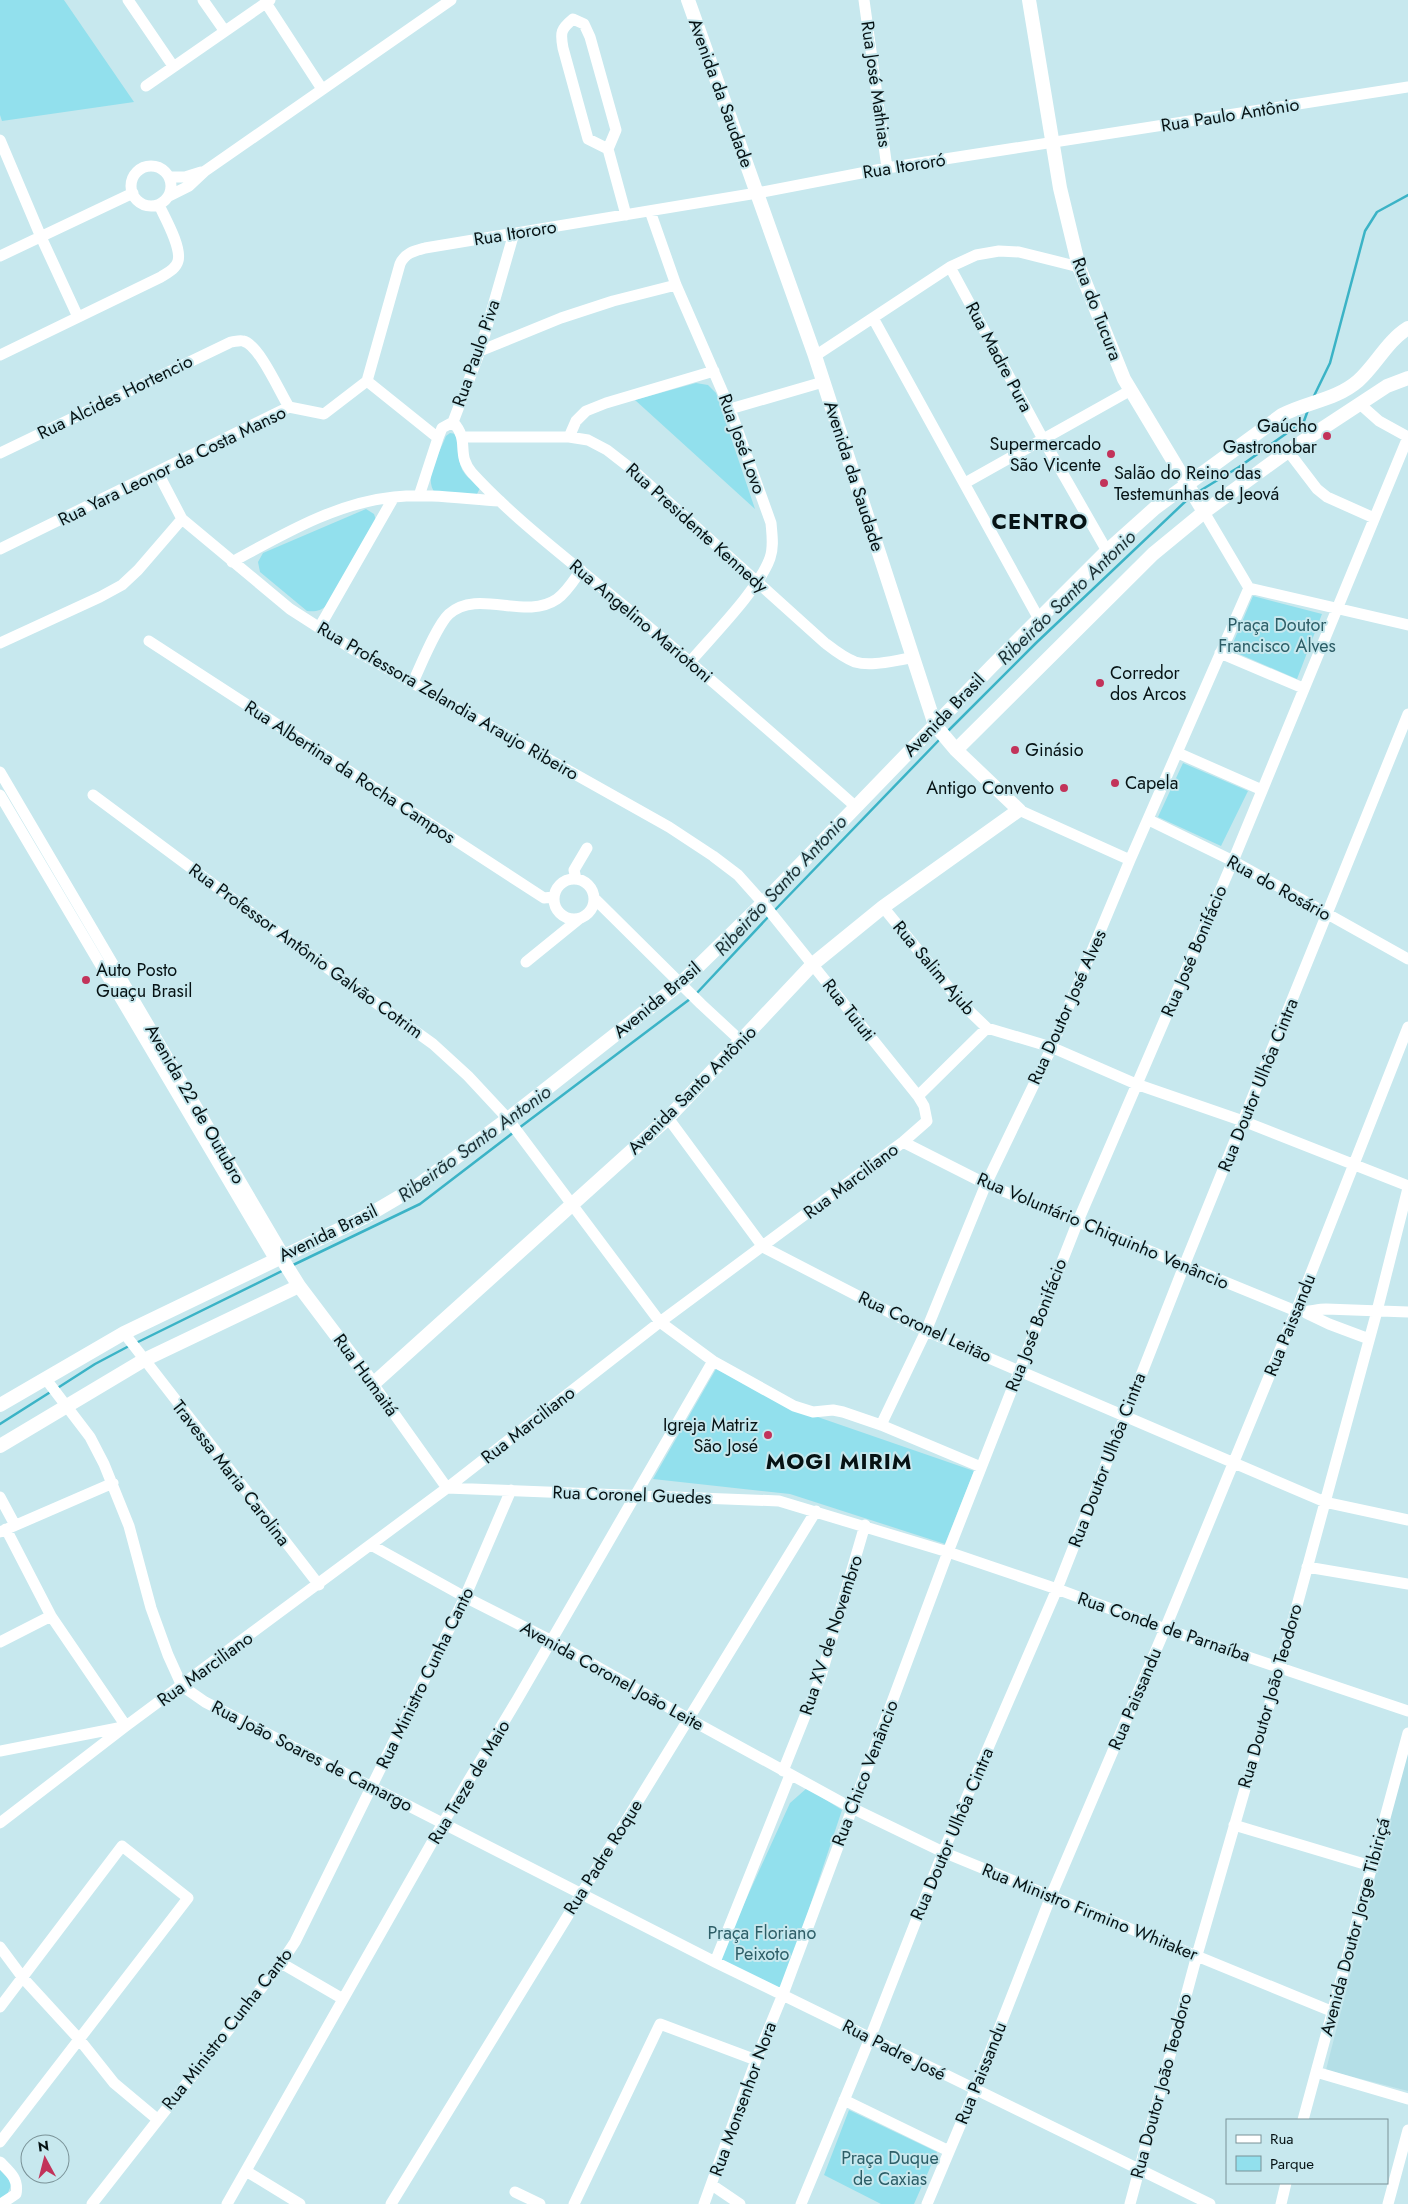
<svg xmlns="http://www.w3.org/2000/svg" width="1408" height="2204" viewBox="0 0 1408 2204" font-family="Jost,sans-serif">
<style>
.built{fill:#b4dfe7}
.green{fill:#92e0ed}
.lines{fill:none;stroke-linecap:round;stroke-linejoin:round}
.stream{stroke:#3bb3c6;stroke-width:2.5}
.minor{stroke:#fff;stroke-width:11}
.major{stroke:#fff;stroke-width:14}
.poi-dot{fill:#c2335a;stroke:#c7e8ee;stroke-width:2}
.labels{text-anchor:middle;stroke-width:4;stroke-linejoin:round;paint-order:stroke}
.street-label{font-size:18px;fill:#061214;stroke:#c7e8ee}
.poi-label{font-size:18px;fill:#061214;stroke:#c7e8ee;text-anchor:start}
.park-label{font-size:18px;fill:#2d5e67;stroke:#c7e8ee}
.water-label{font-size:19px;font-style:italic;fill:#1d3135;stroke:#c7e8ee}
.district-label{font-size:22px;font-weight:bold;letter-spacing:1px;fill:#061214;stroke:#c7e8ee}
</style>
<rect width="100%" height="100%" fill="#c7e8ee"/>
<!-- built -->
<path class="built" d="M 1408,1747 L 1408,2091 L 1326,2070 Z"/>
<!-- green -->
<path class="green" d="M 0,0 L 64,0 L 134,102 L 2,121 L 0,115 Z
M 696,383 L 708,385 L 716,393 L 755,509 L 635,400 Z
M 450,433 L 456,434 C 458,446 457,464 465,474 C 469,480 477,481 480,488 L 477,494 L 435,493 C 423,478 440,452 446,436 Z
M 366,509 L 374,514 L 376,520 L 327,605 C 321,611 315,612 307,611 L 260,572 L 258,562 L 263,553 Z
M 1253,596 L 1322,614 L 1297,679 L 1230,650 Z
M 1183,763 L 1248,791 L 1221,846 L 1158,817 Z
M 716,1369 L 809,1414 L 974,1471 L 945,1544 L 790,1494 L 653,1479 Z
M 807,1788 L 842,1810 L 782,1990 L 718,1961 L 790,1803 Z
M 849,2110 L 937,2152 L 914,2204 L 881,2204 L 824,2175 Z
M 0,2170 L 12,2183 L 7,2195 L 0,2200 Z"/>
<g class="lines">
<!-- stream -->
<path class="stream" d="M 1313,398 L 1330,363 L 1365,231 L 1377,212 L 1408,195
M 1198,492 L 1239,467 L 1304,421 L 1308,410
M 947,732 L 1036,643 L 1189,498
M 773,912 L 941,738
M 696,994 L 769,916
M 519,1128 L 690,999
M 291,1266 L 420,1204 L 514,1132
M 136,1343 L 284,1270
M 56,1389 L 95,1364 L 129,1346
M 0,1424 L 52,1391"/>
<!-- minor -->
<path class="minor" d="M 128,0 L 173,66
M 203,0 L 224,30
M 864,0 L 887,168
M 266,3 L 322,89
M 146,86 L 270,0
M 0,140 L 41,237 L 78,317
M 608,149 L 588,139 L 563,48 C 560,32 561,29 573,19 L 584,24 L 590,37 L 616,130 L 608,149 L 626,215
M131 186a20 20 0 1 1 40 0a20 20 0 1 1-40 0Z
M 169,177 L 185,177 L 201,172
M 169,196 L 189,186 L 205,171 L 451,0
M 650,211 L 676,285 L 730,409 L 771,523 C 772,535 774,547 770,558 C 759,589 713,635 690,662
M 0,256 L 133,193
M 950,267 L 1043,439 L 1107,551
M 873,318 L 1039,619
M 480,351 L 561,318 L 613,301 L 676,285
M 0,355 L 161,277 C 167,273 176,269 178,261 C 182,247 165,218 159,205
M 815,356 L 950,267 L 976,255 L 999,251 L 1019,252 L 1079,267
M 367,381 L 400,264 C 405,253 414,251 425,248 L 757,193 L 887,168 L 1408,87
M 367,381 L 438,438
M 1361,405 L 1379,421 L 1408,437
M 730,409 L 823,382
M 453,422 C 471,442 455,453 472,473 C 515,520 574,564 623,605 C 701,671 778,738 855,806
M 463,437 L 569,437 L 588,440 L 607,450 L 634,471 L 825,643 C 834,650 844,658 855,662 C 872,667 895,660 912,658
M 569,437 L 576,421 L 586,411 L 606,403 L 714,371
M 1288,451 L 1317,489 L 1327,497 L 1374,518
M 0,453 L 231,342 C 234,342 239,340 243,341 C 259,344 280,393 289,407
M 965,483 L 1131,390
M 419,496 L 438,438 L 442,428 L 453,422 L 480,351 L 514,233
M 1204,512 L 1249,588
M 0,549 L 289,407 L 324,414 L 367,381
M 232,562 C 282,535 335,503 394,497 C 429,493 465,499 500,501
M 1249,588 L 1408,625
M 319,628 L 394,497
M 149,641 L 544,898 L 553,897
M 0,643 L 100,597 L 122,585 L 138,570 L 182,519
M 1220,653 L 1303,688
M 413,682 C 421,665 437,625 449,614 C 478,588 525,621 557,599 C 567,592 574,580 581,570
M 1178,753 L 1262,790
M 0,772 L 284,1255
M 0,795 L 275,1260
M 93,795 L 272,928 L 433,1044 L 468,1076 L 508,1119 L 660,1322 L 713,1361 L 794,1406 L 813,1412 L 833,1410 L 843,1412 L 881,1425 L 981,1467
M 1019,810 L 1130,860
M 1149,820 L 1233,861 L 1408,959
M554 899a20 20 0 1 1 40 0a20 20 0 1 1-40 0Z
M 576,879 L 574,870 L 587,848
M 594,898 L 701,1004 L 742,1042
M 883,907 L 963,1005 L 987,1028 L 1051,1047 L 1136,1084 L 1243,1121 L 1408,1186
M 526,962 L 579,919
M 918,1096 L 987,1028
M 668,1118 L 763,1247 L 926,1331 L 1325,1502 L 1408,1520
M 903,1142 L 986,1184 L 1296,1311 C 1307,1313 1315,1309 1326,1309 C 1354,1310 1381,1311 1408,1312
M 1306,1313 L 1329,1324 L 1369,1339
M 124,1333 L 319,1585
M 45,1378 L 90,1437 L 104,1464 L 129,1526 L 151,1608 L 168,1655 L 182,1686 L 205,1702 L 715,1962 L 1210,2204
M 373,1384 L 447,1488 L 779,1501 L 948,1552 L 1057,1589 L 1165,1629 L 1408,1711
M 881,1425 L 926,1331 L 986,1184 L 1050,1051 L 1130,860 L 1249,588
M 0,1497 L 15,1525
M 6,1529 L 51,1616 L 126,1726
M 0,1532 L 113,1483
M 371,1545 L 465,1597 L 552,1641 L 689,1719 L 852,1808 L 943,1852 L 1331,2011
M 1307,1567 L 1408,1584
M 0,1642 L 51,1616
M 0,1751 L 123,1727
M 783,1771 L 821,1676 L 865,1525
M 0,1823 L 126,1726 L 447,1488 L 660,1322 L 903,1142 L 927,1121 L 924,1106 L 918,1096 L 763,903 L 738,875 L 713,856 L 669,827 L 354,650 L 290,609 L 182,519 L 158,473
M 1234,1825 L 1371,1866
M 0,1947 L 23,1978 L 79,2039 L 114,2083 L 157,2119
M 715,1962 L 790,1775
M 281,1963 L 343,1999
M 0,2007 L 122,1846 L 188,1898 L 0,2142
M 1316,2072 L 1408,2099
M 844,2100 L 949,2151
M 1303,2120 L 1408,1733
M 0,2162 C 10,2172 19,2179 16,2194 L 1,2204
M 246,2171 L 300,2204
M 712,2185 L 740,2204
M 515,2192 L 540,2204
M 92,2204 L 281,1963 L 295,1942 L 465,1597 L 511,1490
M 227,2204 L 443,1823 L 517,1700 L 713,1361
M 391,2204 L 816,1511
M 574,2204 L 660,2024 L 756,2060
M 704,2204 L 756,2060 L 783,1994 L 948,1552 L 1078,1221 L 1233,861 L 1408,437
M 801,2204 L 870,2038 L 943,1852 L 1057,1589 L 1184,1266 L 1408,714
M 927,2204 L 975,2090 L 1051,1896 L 1165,1629 L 1296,1311 L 1408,1027
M 1130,2204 L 1197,1955 L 1280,1668 L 1377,1311 L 1408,1188
M 1281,2204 L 1286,2183
M 1388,2204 L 1408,2130"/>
<!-- major -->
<path class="major" d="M 1029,0 L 1060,188 L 1079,267 L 1124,379 L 1204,512
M 956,750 L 1153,554 L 1204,512 L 1288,451 L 1387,386 L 1408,378
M 284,1255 L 284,1262 L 299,1286 L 373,1384 L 668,1118 L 813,964 L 883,907 L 1019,810 L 956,750 L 935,725 L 815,356 L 688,0
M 0,1405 L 124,1333 L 365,1217 L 416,1187 L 508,1119 L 681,983 L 763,903 L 992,666 L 1107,551 L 1155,508 L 1282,415 C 1307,402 1336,400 1358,381 C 1376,365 1387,341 1408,328
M 0,1446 L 144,1360 L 299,1286"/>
</g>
<!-- markers -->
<g class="poi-dot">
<circle cx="1327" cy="436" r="5"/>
<circle cx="1111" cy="454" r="5"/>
<circle cx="1104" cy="483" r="5"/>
<circle cx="1100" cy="683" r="5"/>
<circle cx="1015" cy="750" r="5"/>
<circle cx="1115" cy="783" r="5"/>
<circle cx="1064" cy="788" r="5"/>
<circle cx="86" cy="980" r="5"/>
<circle cx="768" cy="1435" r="5"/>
</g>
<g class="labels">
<!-- street labels -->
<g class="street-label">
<text transform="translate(876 84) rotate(82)" y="6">Rua José Mathias</text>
<text transform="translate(721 93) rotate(70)" y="6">Avenida da Saudade</text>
<text transform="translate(1230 115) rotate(-9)" y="6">Rua Paulo Antônio</text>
<text transform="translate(904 166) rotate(-9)" y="6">Rua Itororó</text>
<text transform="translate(515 233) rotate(-9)" y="6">Rua Itororo</text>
<text transform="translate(1097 309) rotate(69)" y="6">Rua do Tucura</text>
<text transform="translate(476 353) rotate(-71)" y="6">Rua Paulo Piva</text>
<text transform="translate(999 357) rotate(62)" y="6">Rua Madre Pura</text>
<text transform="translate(115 397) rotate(-26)" y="6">Rua Alcides Hortencio</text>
<text transform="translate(742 444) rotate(70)" y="6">Rua José Lovo</text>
<text transform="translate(172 466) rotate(-26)" y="6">Rua Yara Leonor da Costa Manso</text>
<text transform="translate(854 476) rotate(72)" y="6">Avenida da Saudade</text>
<text transform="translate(697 528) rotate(42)" y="6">Rua Presidente Kennedy</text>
<text transform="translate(641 621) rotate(40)" y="6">Rua Angelino Mariotoni</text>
<text transform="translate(448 701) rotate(30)" y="6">Rua Professora Zelandia Araujo Ribeiro</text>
<text transform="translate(944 715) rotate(-46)" y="6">Avenida Brasil</text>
<text transform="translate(350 772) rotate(33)" y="6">Rua Albertina da Rocha Campos</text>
<text transform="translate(1279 888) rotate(29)" y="6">Rua do Rosário</text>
<text transform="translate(306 951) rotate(36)" y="6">Rua Professor Antônio Galvão Cotrim</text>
<text transform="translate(1194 951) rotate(-67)" y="6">Rua José Bonifácio</text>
<text transform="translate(934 968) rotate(50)" y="6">Rua Salim Ajub</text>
<text transform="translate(657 1000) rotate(-40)" y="6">Avenida Brasil</text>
<text transform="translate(1067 1007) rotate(-66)" y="6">Rua Doutor José Alves</text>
<text transform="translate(849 1010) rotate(52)" y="6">Rua Tuiuti</text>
<text transform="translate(1258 1085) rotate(-68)" y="6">Rua Doutor Ulhôa Cintra</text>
<text transform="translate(692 1090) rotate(-45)" y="6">Avenida Santo Antônio</text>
<text transform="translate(195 1104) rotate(60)" y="6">Avenida 22 de Outubro</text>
<text transform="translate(851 1181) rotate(-37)" y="6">Rua Marciliano</text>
<text transform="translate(1103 1231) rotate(23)" y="6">Rua Voluntário Chiquinho Venâncio</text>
<text transform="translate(328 1233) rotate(-26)" y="6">Avenida Brasil</text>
<text transform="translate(1036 1325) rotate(-69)" y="6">Rua José Bonifácio</text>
<text transform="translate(1290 1325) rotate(-68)" y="6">Rua Paissandu</text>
<text transform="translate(925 1327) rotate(25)" y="6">Rua Coronel Leitão</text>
<text transform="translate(366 1375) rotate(54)" y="6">Rua Humaitá</text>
<text transform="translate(528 1425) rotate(-38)" y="6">Rua Marciliano</text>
<text transform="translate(1107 1460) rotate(-69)" y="6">Rua Doutor Ulhôa Cintra</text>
<text transform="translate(231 1473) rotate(52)" y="6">Travessa Maria Carolina</text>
<text transform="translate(632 1495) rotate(2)" y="6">Rua Coronel Guedes</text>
<text transform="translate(1164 1627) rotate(19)" y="6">Rua Conde de Parnaíba</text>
<text transform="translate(831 1635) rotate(-72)" y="6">Rua XV de Novembro</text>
<text transform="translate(205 1669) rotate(-36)" y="6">Rua Marciliano</text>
<text transform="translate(612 1676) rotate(29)" y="6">Avenida Coronel João Leite</text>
<text transform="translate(425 1678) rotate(-64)" y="6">Rua Ministro Cunha Canto</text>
<text transform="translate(1270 1696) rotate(-74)" y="6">Rua Doutor João Teodoro</text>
<text transform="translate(1135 1699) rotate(-67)" y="6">Rua Paissandu</text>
<text transform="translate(312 1756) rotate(27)" y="6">Rua João Soares de Camargo</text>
<text transform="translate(865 1773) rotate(-69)" y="6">Rua Chico Venâncio</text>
<text transform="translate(469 1782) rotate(-59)" y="6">Rua Treze de Maio</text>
<text transform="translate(952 1834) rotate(-67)" y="6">Rua Doutor Ulhôa Cintra</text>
<text transform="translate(603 1857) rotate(-58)" y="6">Rua Padre Roque</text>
<text transform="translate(1090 1912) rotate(22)" y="6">Rua Ministro Firmino Whitaker</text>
<text transform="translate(1355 1927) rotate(-75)" y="6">Avenida Doutor Jorge Tibiriçá</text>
<text transform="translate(227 2029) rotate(-52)" y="6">Rua Ministro Cunha Canto</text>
<text transform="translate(894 2050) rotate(27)" y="6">Rua Padre José</text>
<text transform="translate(981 2073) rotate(-68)" y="6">Rua Paissandu</text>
<text transform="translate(1161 2086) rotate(-75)" y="6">Rua Doutor João Teodoro</text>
<text transform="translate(743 2099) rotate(-70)" y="6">Rua Monsenhor Nora</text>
</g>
<!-- poi labels -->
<g class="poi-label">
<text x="1317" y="432" text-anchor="end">Gaúcho<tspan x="1317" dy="21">Gastronobar</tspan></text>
<text x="1101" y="450" text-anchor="end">Supermercado<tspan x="1101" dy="21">São Vicente</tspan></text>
<text x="1114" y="479">Salão do Reino das<tspan x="1114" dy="21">Testemunhas de Jeová</tspan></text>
<text x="1110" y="679">Corredor<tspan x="1110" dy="21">dos Arcos</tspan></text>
<text x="1025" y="756">Ginásio</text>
<text x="1125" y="789">Capela</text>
<text x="1054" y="794" text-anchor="end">Antigo Convento</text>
<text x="96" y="976">Auto Posto<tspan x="96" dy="21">Guaçu Brasil</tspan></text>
<text x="758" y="1431" text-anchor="end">Igreja Matriz<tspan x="758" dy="21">São José</tspan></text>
</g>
<!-- park labels -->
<g class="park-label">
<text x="1277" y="631">Praça Doutor<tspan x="1277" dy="21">Francisco Alves</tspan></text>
<text x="762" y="1939">Praça Floriano<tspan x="762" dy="21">Peixoto</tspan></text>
<text x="890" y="2164">Praça Duque<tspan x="890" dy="21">de Caxias</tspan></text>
</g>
<!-- water labels -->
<g class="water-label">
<text transform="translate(1066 597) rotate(-44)" y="7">Ribeirão Santo Antonio</text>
<text transform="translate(780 885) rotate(-47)" y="7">Ribeirão Santo Antonio</text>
<text transform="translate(474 1143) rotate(-36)" y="7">Ribeirão Santo Antonio</text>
</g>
<!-- district labels -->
<g class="district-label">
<text x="1040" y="529">CENTRO</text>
<text x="839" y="1469">MOGI MIRIM</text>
</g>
</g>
<!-- legend -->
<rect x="1226" y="2119" width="162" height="65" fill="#c7e8ee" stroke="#7a9297"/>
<rect x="1236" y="2135" width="25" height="8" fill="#ffffff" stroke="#7a9297"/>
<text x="1270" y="2144" font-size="15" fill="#061214">Rua</text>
<rect x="1236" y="2156" width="25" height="15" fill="#92e0ed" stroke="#7a9297"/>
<text x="1270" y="2169" font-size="15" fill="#061214">Parque</text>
<!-- north arrow -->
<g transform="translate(45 2159) rotate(353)"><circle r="24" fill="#c7e8ee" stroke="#7a9297"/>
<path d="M0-4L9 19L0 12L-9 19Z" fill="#c2335a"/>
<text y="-8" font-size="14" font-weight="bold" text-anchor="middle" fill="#061214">N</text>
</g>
</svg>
